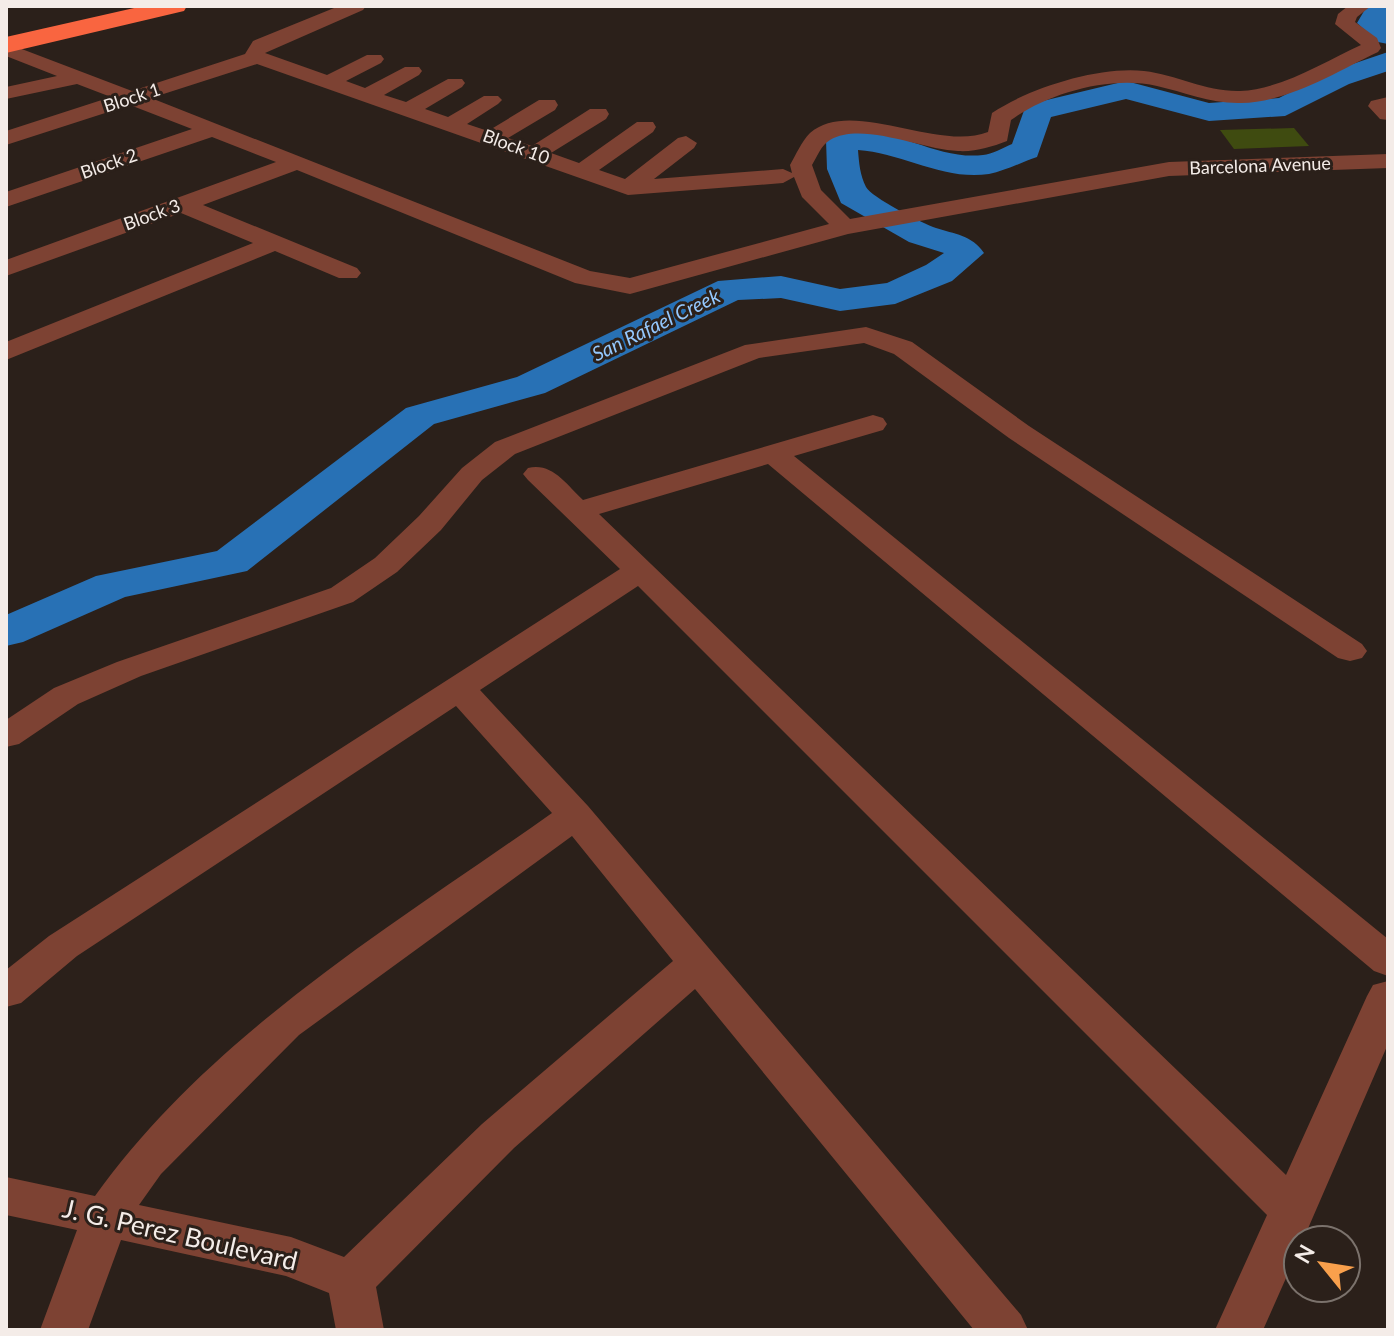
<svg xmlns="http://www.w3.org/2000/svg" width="1394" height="1336" viewBox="0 0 1394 1336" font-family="Lato,sans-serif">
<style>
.green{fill:#3f4b10}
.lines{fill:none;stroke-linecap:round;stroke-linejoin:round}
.river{fill:#2871b5;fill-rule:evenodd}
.minor{fill:#7d4233;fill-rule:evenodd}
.highway{fill:#f96540;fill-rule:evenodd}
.labels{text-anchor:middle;stroke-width:6;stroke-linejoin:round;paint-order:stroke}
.far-street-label{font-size:18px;fill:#f4ece8;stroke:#2b201a}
.far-water-label{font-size:20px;font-style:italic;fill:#94c8fe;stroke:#2b201a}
.near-street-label{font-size:26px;fill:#f4ece8;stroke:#2b201a}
</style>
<rect width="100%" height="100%" fill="#2b201a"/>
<!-- green -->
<path class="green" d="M 1294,128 L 1309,146 L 1234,149 L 1220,130 Z"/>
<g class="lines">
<!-- river -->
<path class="river" d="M 1367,6 L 1388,6 L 1388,44 L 1378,42 L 1357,23 Z
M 1388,52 L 1388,71 L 1349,84 L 1285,116 L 1209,121 L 1126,99 L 1051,117 L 1037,157 C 1022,162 1005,171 989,174 C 944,181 902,153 858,150 C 859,163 860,175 866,187 C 871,197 923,224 936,228 C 954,234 972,235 984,253 L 952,281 L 895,304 L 840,311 L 781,298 L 738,300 L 545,393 L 434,424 L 247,571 L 125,597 L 23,642 L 6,646 L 6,615 L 96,576 L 217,551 L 406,408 L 517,377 L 718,281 L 781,276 L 840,289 L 887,283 L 926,265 L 944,253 L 909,242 L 841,203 L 827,169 L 826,140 L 831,133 C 888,119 932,161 983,155 C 992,154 1003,148 1012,144 L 1026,105 L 1126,81 L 1209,103 L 1279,98 L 1329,72 Z"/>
<!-- minor -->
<path class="minor" d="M 339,6 L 366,6 L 363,10 L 265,53 L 327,75 L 367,55 L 381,55 L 384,59 L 381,63 L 346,81 L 365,88 L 405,67 L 419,67 L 422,71 L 419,75 L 384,95 L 406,102 L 448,79 L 462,79 L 465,83 L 462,87 L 425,109 L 448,117 L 484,96 L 498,96 L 502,100 L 498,104 L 467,124 L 488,131 L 539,100 L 555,100 L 558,105 L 555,110 L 508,138 L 532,146 L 590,109 L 606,109 L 609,114 L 606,119 L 551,153 L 579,163 L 637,122 L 653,122 L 656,127 L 653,132 L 599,170 L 625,179 L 678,138 L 686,136 L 697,143 L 694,148 L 654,179 L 783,169 L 792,173 L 790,165 C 796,155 801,142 810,133 C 851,97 937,152 988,132 L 992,113 C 1029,88 1099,66 1144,71 C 1177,75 1207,92 1240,91 C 1282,89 1324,62 1361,45 L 1335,24 L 1338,14 L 1348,6 L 1371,6 L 1357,17 L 1355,22 L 1377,38 L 1381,48 L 1378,52 C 1336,72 1289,102 1241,103 C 1212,104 1184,92 1157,86 C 1111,75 1048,93 1011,120 L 1007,141 C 991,147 976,152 958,151 C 922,150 863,121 830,140 C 821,145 817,157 812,165 L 821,190 L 850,219 L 1169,162 L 1388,154 L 1388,168 L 1169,176 L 848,234 L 630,294 L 575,283 L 297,170 L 203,205 L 357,268 L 361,273 L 357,278 L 339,278 L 275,251 L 6,360 L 6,342 L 253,243 L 181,213 L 6,276 L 6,260 L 276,162 L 212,137 L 6,207 L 6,192 L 192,129 L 130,105 L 6,145 L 6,131 L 111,97 L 77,84 L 6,99 L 6,87 L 57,76 L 6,56 L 6,43 L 132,91 L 245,54 L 253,41 ZM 257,64 L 628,195 L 783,183 L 794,177 L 802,197 L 829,224 L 630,278 L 590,271 L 151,98 Z
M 1388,97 L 1388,120 L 1380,119 L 1368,106 L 1371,101 Z
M 866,327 L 912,342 L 1029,426 L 1362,644 L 1367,651 L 1362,658 L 1350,661 L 1338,658 L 1009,438 L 894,354 L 864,343 L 759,358 L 515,454 L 482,480 L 441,530 L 397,572 L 353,602 L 141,676 L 78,704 L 19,744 L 6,747 L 6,720 L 54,688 L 117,662 L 331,588 L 375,558 L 419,516 L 462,468 L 495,442 L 745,345 Z
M 873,415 L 883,418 L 887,424 L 883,430 L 794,456 L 1388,939 L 1388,976 L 1374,971 L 768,464 L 599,514 L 1286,1175 L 1367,996 L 1373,985 L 1388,981 L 1388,1044 L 1303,1240 L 1298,1240 L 1298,1251 L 1263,1330 L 1215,1330 L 1267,1215 L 638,586 L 480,690 L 588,806 L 1021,1315 L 1028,1330 L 974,1330 L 695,989 L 514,1148 L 376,1287 L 384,1330 L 336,1330 L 329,1293 L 286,1276 L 121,1240 L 88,1330 L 40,1330 L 77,1230 L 6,1215 L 6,1177 L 95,1196 C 212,1033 391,927 552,813 L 456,706 L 77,956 L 21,1003 L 6,1007 L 6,970 L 49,936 L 620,569 L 528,480 L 523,474 L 528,468 C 552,462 566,484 583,500 ZM 572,836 L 673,961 L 482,1124 L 344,1257 L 291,1237 L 139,1205 L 161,1174 L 299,1035 Z"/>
<!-- highway -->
<path class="highway" d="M 143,6 L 187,6 L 184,11 L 6,53 L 6,37 Z"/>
</g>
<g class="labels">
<!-- far-street labels -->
<g class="far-street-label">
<text transform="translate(132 98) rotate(-18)" y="6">Block 1</text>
<text transform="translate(516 147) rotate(20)" y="6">Block 10</text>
<text transform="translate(109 164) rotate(-19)" y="6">Block 2</text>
<text transform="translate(1260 166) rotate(-2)" y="6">Barcelona Avenue</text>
<text transform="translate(152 215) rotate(-20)" y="6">Block 3</text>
</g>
<!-- far-water labels -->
<g class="far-water-label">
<text transform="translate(656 325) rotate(-26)" y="7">San Rafael Creek</text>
</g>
<!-- near-street labels -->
<g class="near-street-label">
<text transform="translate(180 1235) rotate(13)" y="9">J. G. Perez Boulevard</text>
</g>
</g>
<!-- border -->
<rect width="1394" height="1336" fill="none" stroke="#f4ece8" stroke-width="16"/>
<!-- north arrow -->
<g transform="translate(1322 1264) rotate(300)"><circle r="38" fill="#2b201a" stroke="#7b726c" stroke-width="2"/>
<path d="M0-6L14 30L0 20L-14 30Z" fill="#f9a04c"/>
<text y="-12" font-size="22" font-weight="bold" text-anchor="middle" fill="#f4ece8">N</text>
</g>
</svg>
